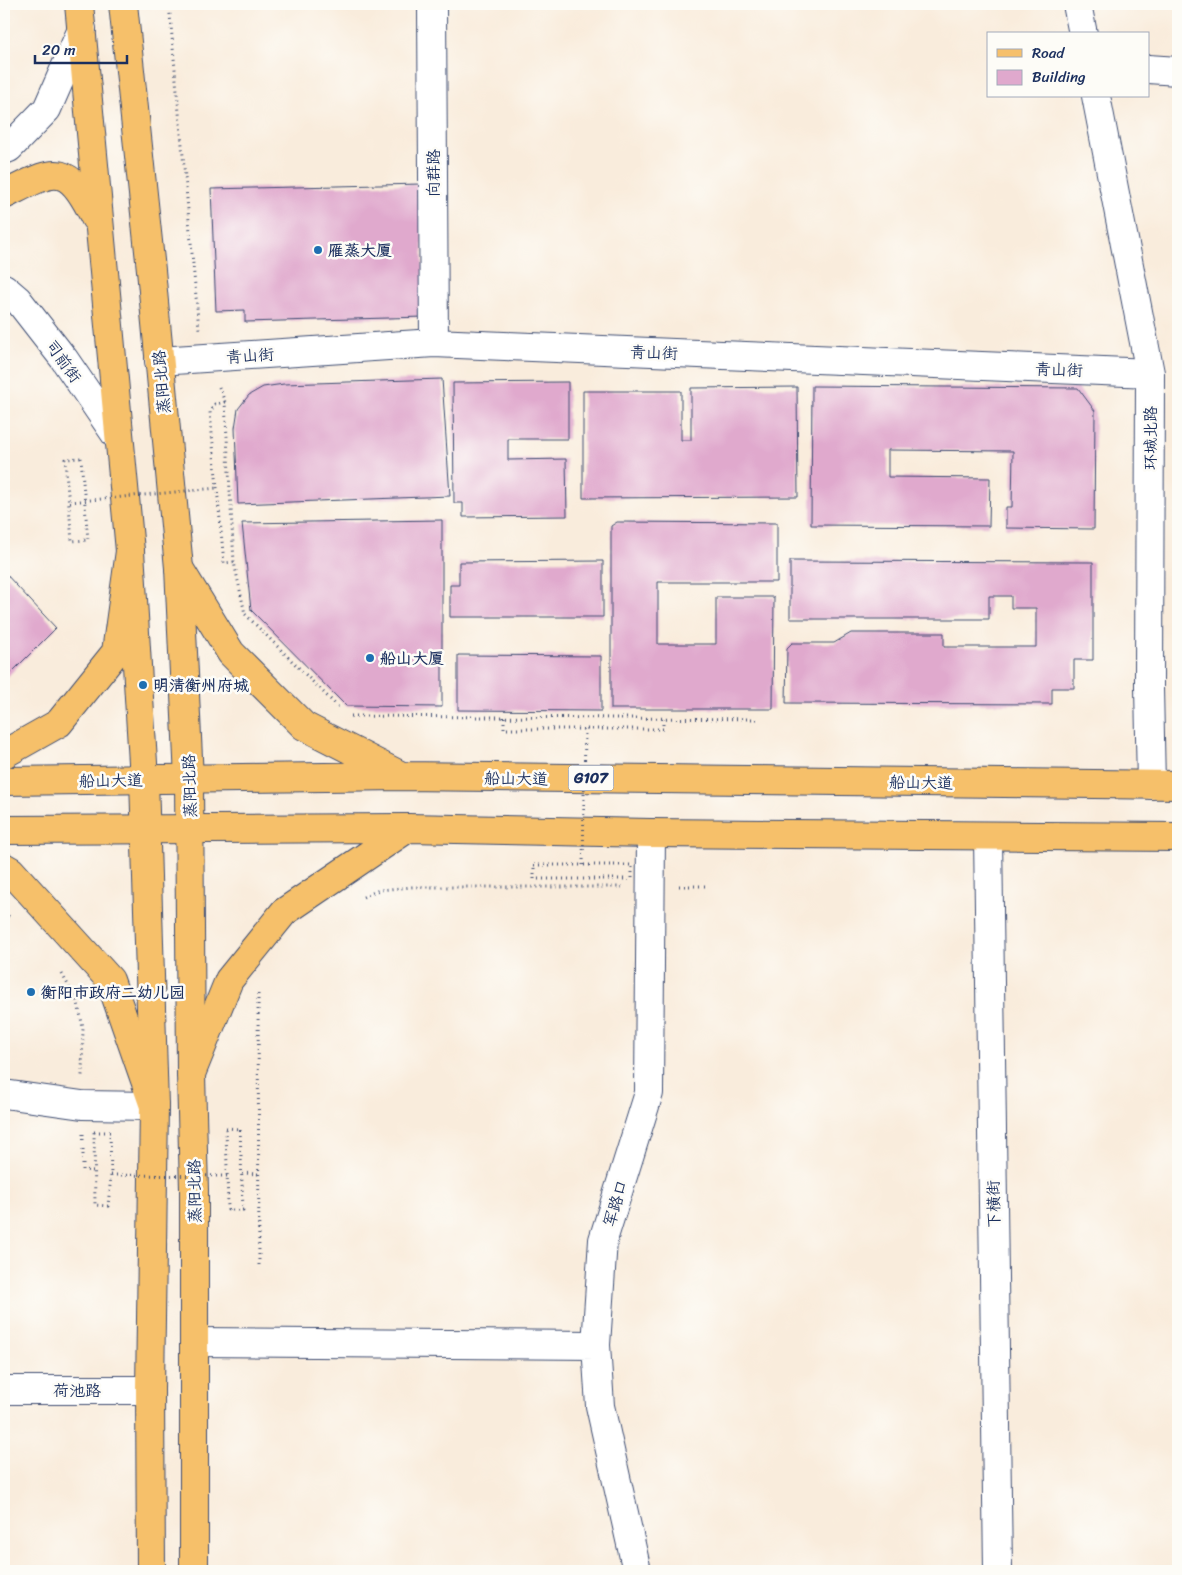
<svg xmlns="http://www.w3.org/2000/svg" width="1182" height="1575" viewBox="0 0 1182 1575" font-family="Sriracha,'LXGW WenKai TC',sans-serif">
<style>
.building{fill:#e0a9cd}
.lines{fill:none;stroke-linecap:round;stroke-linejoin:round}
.minor-casing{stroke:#3c4b71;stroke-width:30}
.major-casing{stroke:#3c4b71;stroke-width:30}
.highway-casing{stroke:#3c4b71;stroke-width:30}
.path{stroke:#3c4b71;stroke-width:3;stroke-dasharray:1 4;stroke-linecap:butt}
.minor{stroke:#fff;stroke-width:28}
.major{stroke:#f6c06b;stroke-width:28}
.highway{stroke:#f6c06b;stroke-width:28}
.path-bridge{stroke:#3c4b71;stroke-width:3;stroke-dasharray:1 4;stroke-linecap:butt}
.poi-dot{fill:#1f6fb2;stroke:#fdfcf7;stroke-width:2}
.labels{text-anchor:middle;stroke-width:5;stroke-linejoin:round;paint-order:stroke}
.shield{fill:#fdfcf7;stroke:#5f6c8c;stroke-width:1}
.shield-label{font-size:15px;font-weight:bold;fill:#1b2f5e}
.street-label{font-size:16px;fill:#1b2f5e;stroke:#fdfcf7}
.poi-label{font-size:16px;font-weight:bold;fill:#1b2f5e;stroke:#fdfcf7;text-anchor:start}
</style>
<rect width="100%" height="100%" fill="#fdfcf7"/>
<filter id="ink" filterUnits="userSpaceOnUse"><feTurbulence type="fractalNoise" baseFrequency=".02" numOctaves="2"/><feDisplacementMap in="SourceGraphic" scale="10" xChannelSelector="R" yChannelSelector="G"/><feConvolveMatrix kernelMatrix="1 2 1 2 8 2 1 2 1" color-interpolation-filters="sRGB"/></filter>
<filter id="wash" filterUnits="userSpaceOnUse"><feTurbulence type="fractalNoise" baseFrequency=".0096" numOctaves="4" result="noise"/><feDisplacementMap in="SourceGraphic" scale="20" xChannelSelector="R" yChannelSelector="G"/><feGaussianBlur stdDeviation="1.12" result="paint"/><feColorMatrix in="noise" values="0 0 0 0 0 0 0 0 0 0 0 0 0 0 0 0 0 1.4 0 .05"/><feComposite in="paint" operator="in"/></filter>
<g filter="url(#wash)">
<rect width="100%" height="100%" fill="#f9ecdc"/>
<g id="blocks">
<!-- building -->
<path class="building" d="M 421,184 L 424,317 L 245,322 L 245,310 L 216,311 L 211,189 Z
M 442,379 L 450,496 L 238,504 L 235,428 L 238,409 L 249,395 L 263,387 L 284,384 Z
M 568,382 L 568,439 L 508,439 L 508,460 L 566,459 L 567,516 L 463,517 L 463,503 L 454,503 L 453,383 Z
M 812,386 L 1078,388 L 1095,411 L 1094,529 L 1006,528 L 1006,507 L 1012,507 L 1013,451 L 888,450 L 888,477 L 990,478 L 989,526 L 811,525 Z
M 797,387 L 798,497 L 583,498 L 583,391 L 681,391 L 681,440 L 691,440 L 691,388 Z
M 442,520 L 442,707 L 346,706 L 251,610 L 242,523 Z
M 617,522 L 777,523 L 777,582 L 658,582 L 658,644 L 716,644 L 716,597 L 774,597 L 773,709 L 611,709 L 611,526 Z
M 603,561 L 603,617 L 450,617 L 450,585 L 459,585 L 459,562 Z
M 790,561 L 1093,562 L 1093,660 L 1074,660 L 1074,688 L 1052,688 L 1052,704 L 786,703 L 787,648 L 792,643 L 834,643 L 851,633 L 944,633 L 944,647 L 1036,647 L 1036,608 L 1011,608 L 1011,596 L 989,596 L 989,619 L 790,619 Z
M 4,572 L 56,628 L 4,680 Z
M 458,655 L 601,656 L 601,711 L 458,710 Z"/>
</g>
</g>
<g filter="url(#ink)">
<use href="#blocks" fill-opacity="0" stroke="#3c4b71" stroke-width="1"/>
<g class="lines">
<defs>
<path id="minor" d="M 432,4 L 434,343
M 1077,4 L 1083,34
M 1148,69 L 1178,71
M 1096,96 L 1150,373 L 1149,687 L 1151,785
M 4,150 L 9,148 L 47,109 L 82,29
M 4,288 L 18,300 L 64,359 L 118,438
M 159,361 L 434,343 L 1150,373
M 988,836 L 998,1571
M 4,1094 L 82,1105 L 154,1106
M 194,1342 L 596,1345
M 4,1390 L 150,1390
M 637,1571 L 600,1406 L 596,1345 L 603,1240 L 649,1093 L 651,833"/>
<path id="major" d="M 79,4 L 130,551 L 144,779 L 154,1106 L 150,1390 L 151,1571
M 123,4 L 151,270 L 179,568 L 189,779 L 191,1074 L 194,1190 L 194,1571
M 4,195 C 55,170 66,159 95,218"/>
<path id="highway" d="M 179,568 L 231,653 L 304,726 L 398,774
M 4,754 L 59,723 L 116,652 L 130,551
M 4,781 L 401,776 L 1178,785
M 4,830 L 408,828 L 651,833 L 1178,837
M 4,867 L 11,871 L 110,980 L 154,1106
M 191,1074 L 229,980 L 284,912 L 408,828"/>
</defs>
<!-- minor casing -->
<use href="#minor" class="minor-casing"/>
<!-- major casing -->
<use href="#major" class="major-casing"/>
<!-- highway casing -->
<use href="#highway" class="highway-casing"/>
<!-- path -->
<path class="path" d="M 169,4 L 199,329
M 219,387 L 225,402 L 234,562 L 245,614 L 340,709
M 225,402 L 215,404 L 210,412 L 224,563 L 234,562
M 81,458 L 88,540 L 72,541 L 65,459 Z
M 351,716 L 760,719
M 504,717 L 504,729 L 663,729 L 663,718
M 534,865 L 632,865 L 632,879 L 534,879 Z
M 679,886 L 707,886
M 363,897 L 379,890 L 412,887 L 622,887
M 4,913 L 11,918
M 62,974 L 78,1003 L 83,1028 L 82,1076
M 258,994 L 259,1268
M 226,1128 L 240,1129 L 243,1210 L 228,1210 Z
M 94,1132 L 110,1132 L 111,1175 L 108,1206 L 95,1205 Z
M 83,1134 L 83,1170 L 94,1171
M 242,1173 L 258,1174"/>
<!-- minor -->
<use href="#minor" class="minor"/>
<!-- major -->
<use href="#major" class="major"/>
<!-- highway -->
<use href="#highway" class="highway"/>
<!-- path-bridge -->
<path class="path-bridge" d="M 70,502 L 217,488
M 583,865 L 585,729
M 111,1175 L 227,1176"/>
</g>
</g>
<!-- markers -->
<g class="poi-dot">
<circle cx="318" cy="250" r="5"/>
<circle cx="370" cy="658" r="5"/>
<circle cx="143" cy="685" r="5"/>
<circle cx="31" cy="992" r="5"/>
</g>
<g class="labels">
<!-- shield labels -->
<rect class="shield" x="568.5" y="765.5" width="45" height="25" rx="4"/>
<g class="shield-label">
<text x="591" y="783">G107</text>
</g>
<!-- street labels -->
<g class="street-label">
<text transform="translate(433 173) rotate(-90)" y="6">向群路</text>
<text transform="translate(654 352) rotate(2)" y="6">青山街</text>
<text transform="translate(250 355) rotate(-4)" y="6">青山街</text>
<text transform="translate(64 361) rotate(54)" y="6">司前街</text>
<text transform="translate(1059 369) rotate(2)" y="6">青山街</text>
<text transform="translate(161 382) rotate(-95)" y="6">蒸阳北路</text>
<text transform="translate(1150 438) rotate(-90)" y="6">环城北路</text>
<text transform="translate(516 778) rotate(1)" y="6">船山大道</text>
<text transform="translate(111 780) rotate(-1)" y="6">船山大道</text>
<text transform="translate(921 782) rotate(1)" y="6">船山大道</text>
<text transform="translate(189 786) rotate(-92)" y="6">蒸阳北路</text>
<text transform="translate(194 1191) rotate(-91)" y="6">蒸阳北路</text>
<text transform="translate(615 1203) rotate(-73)" y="6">军路口</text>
<text transform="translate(993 1204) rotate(-91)" y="6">下横街</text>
<text x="77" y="1396">荷池路</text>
</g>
<!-- poi labels -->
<g class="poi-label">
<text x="328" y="256">雁蒸大厦</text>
<text x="380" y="664">船山大厦</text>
<text x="153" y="691">明清衡州府城</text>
<text x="41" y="998">衡阳市政府二幼儿园</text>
</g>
</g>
<!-- margin -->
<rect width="1182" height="1575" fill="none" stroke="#fdfcf7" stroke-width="20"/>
<!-- legend -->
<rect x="987" y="32" width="162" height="65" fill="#fdfcf7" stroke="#a3aaba"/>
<rect x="997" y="49" width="25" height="8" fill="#f6c06b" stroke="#a3aaba"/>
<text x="1032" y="58" font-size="15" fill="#1b2f5e">Road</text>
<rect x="997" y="70" width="25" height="15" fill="#e0a9cd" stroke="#a3aaba"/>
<text x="1032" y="82" font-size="15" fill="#1b2f5e">Building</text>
<!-- scale -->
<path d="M35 55v8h92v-8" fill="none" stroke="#1b2f5e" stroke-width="2.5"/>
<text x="42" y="55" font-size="15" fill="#1b2f5e" stroke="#fdfcf7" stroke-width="4" paint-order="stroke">20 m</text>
</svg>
